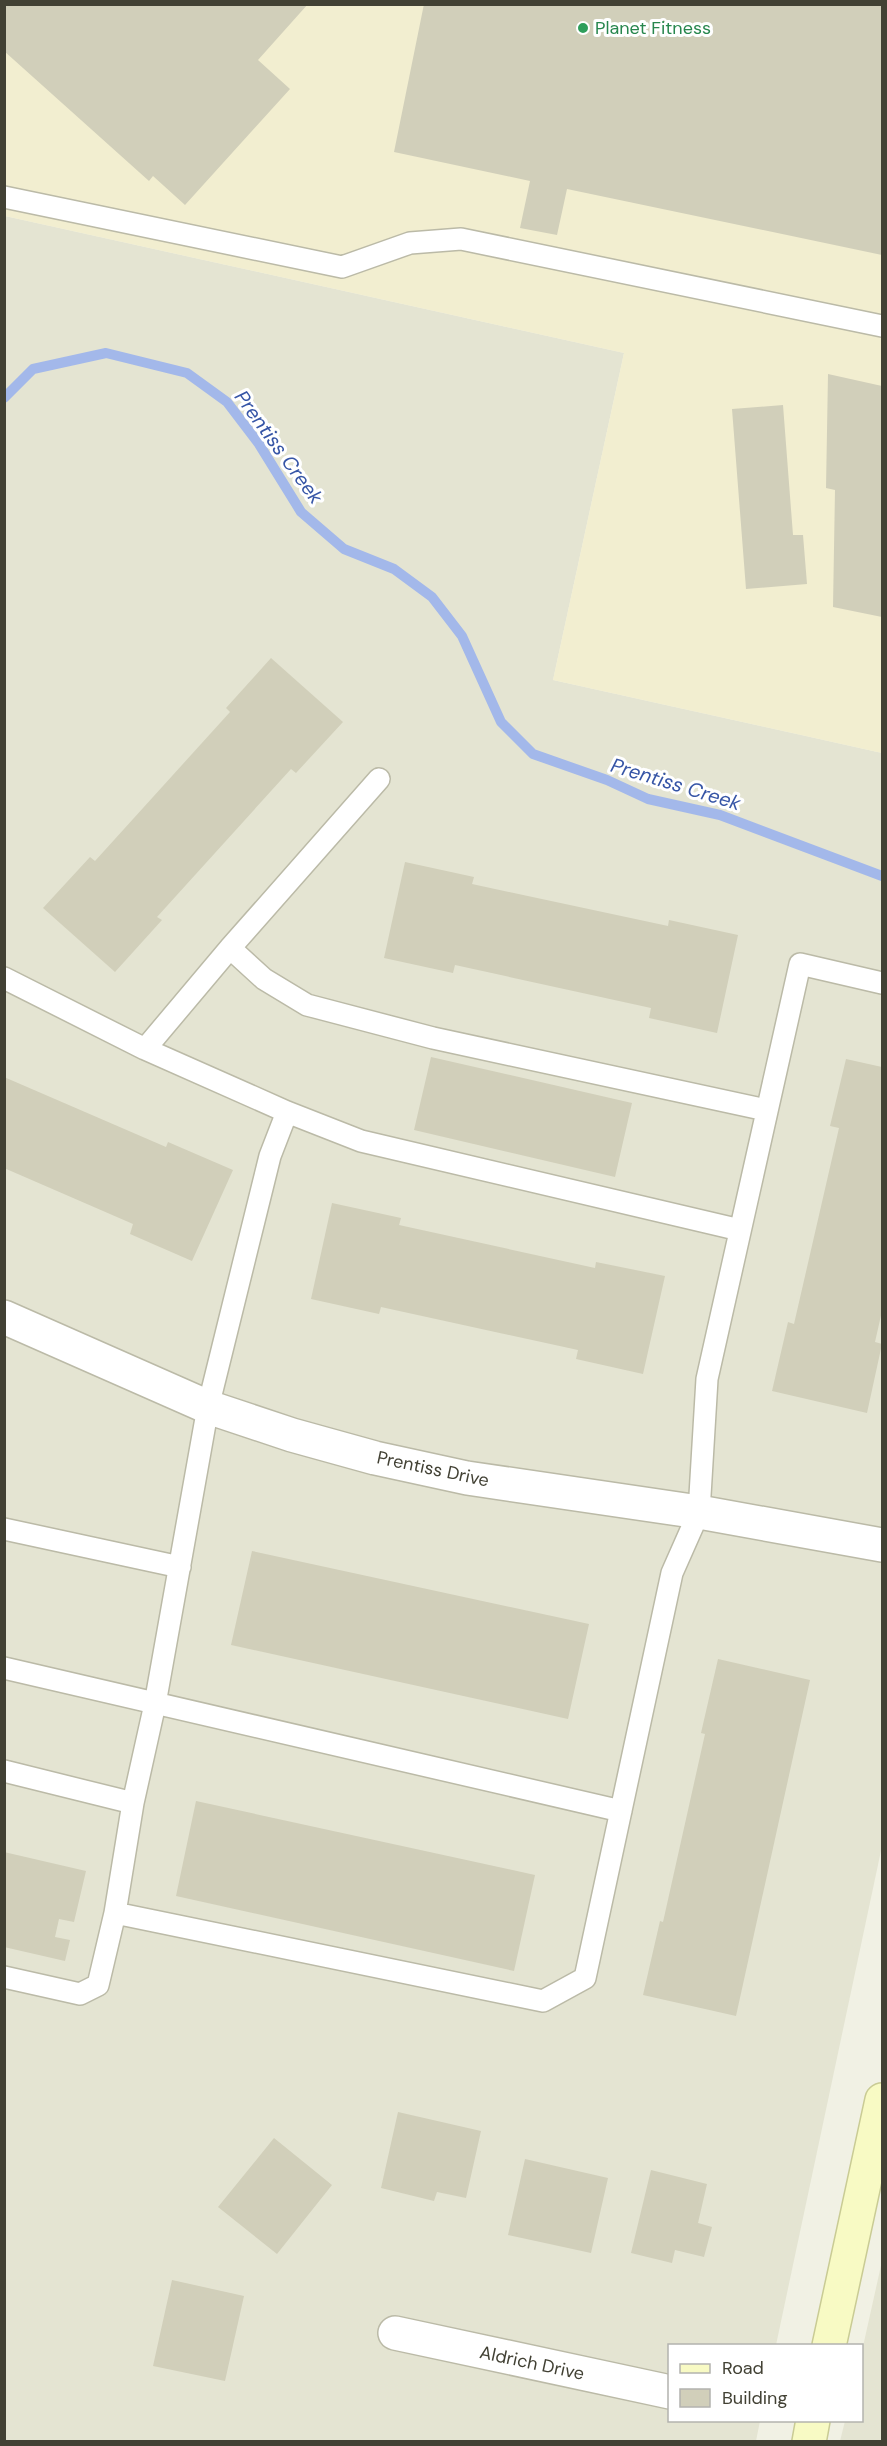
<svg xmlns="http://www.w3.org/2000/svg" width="887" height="2446" viewBox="0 0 887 2446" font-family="'DM Sans',sans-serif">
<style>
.residential{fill:#e4e4d2}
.commercial{fill:#f2eed0}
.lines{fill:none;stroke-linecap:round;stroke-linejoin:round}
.stream{stroke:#a3b8ea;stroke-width:10}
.building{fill:#d1cfba}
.lane-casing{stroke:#bbbaa7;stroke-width:24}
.street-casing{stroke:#bbbaa7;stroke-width:36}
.secondary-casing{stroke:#c9cb94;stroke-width:36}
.lane{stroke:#fff;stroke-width:21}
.street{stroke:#fff;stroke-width:33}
.secondary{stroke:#f8fac4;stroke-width:33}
.leisure-dot{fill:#2e9e5b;stroke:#fff;stroke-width:2}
.labels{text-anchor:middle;stroke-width:6;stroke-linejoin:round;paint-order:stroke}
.leisure-label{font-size:18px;fill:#27864d;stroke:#fff;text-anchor:start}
.street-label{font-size:18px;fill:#424134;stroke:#fff}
.water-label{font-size:20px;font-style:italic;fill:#3655a6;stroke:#fff}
</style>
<rect width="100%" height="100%" fill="#f1f1e4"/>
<!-- residential -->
<path class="residential" d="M 5,216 L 624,353 L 553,680 L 882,753 L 882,1846 L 776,2345 L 670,2346 L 670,2420 L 760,2421 L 756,2441 L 5,2442 Z
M 882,2261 L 882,2441 L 840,2441 L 845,2421 L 862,2420 L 862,2351 Z"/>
<!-- commercial -->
<path class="commercial" d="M 5,5 L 882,5 L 882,753 L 553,680 L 624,353 L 5,216 Z"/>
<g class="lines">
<!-- stream -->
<path class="stream" d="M 4,398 L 33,369 L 106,353 L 187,373 L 227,402 L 259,444 L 301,512 L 344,549 L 394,569 L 432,597 L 462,636 L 501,722 L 533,754 L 607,780 L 648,799 L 720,815 L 882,876"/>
</g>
<!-- building -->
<path class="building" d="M 4,4 L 308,4 L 258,60 L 290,89 L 185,205 L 153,176 L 149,181 L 4,51 Z
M 424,4 L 882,4 L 882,255 L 567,189 L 557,235 L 520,228 L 530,181 L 394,152 Z
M 828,374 L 882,386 L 882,617 L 833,607 L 835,490 L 826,488 Z
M 783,405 L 793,535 L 803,535 L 807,584 L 746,589 L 732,409 Z
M 271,658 L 343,722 L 296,773 L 291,769 L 157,917 L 162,920 L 115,972 L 43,908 L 90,857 L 95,861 L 230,712 L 226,708 Z
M 405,862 L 474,877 L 472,884 L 668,926 L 669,920 L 738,935 L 717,1033 L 649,1018 L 651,1008 L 455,965 L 453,973 L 384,958 Z
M 431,1057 L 632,1103 L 615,1177 L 414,1130 Z
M 846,1059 L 882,1067 L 882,1311 L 875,1342 L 882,1344 L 867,1413 L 772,1391 L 788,1322 L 794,1324 L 839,1128 L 830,1126 Z
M 4,1077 L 166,1147 L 168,1142 L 233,1170 L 192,1261 L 130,1234 L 133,1224 L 4,1168 Z
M 332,1203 L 401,1218 L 399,1225 L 595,1268 L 596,1262 L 665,1276 L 643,1374 L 576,1359 L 578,1350 L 381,1307 L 379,1314 L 311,1299 Z
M 252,1551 L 589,1624 L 568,1719 L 231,1645 Z
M 718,1659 L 810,1680 L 736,2016 L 643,1995 L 660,1921 L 663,1922 L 705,1734 L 701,1733 Z
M 196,1801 L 535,1875 L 514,1971 L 176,1896 Z
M 4,1852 L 86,1871 L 74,1922 L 59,1919 L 55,1937 L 70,1940 L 65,1961 L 4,1947 Z
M 398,2112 L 481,2131 L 466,2198 L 437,2192 L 434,2201 L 381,2188 Z
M 274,2138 L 332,2185 L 277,2254 L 218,2207 Z
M 525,2159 L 608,2178 L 591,2253 L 508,2235 Z
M 651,2170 L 707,2184 L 698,2223 L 712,2227 L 704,2257 L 675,2250 L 672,2263 L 631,2253 Z
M 172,2280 L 244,2296 L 225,2381 L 153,2366 Z"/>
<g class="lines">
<defs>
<path id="lane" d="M 4,197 L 342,267 L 410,243 L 461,239 L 882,326
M 230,948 L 264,979 L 307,1005 L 433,1038 L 766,1110
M 4,978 L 145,1049 L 287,1112 L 361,1141 L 740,1230
M 145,1049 L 230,948 L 379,779
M 4,1529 L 180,1567
M 4,1668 L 621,1811
M 4,1771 L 133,1803
M 115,1913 L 133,1803 L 155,1704 L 208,1407 L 270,1156 L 287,1112
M 4,1977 L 80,1994 L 98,1985 L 115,1913 L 543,2001 L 585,1978 L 672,1573 L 699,1512 L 707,1379 L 800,964 L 882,983"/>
<path id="street" d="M 4,1317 L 208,1407 L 292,1435 L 375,1458 L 467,1478 L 699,1512 L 882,1545
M 395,2333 L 670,2392"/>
<path id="secondary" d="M 829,2346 L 882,2100
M 809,2442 L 813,2420"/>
</defs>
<!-- lane casing -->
<use href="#lane" class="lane-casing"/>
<!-- street casing -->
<use href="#street" class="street-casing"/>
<!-- secondary casing -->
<use href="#secondary" class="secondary-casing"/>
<!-- lane -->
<use href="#lane" class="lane"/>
<!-- street -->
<use href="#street" class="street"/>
<!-- secondary -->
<use href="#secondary" class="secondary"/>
</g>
<!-- markers -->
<circle class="leisure-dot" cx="583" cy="28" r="6"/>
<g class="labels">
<!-- leisure labels -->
<g class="leisure-label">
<text x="595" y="34">Planet Fitness</text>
</g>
<!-- street labels -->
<g class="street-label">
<text transform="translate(433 1469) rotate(12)" y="6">Prentiss Drive</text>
<text transform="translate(532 2363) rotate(12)" y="6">Aldrich Drive</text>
</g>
<!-- water labels -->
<g class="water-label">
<text transform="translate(279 447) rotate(54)" y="7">Prentiss Creek</text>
<text transform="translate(676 784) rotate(17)" y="7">Prentiss Creek</text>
</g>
</g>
<!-- border -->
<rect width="887" height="2446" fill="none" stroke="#424134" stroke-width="12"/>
<!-- legend -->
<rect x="668" y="2344" width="195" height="78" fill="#ffffff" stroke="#b3b3ae" stroke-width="1.5"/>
<rect x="680" y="2364" width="30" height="9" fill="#f8fac4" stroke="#b3b3ae" stroke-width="1.5"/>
<text x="722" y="2374" font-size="18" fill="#424134">Road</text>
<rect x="680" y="2389" width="30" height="18" fill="#d1cfba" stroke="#b3b3ae" stroke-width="1.5"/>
<text x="722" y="2404" font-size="18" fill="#424134">Building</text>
</svg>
